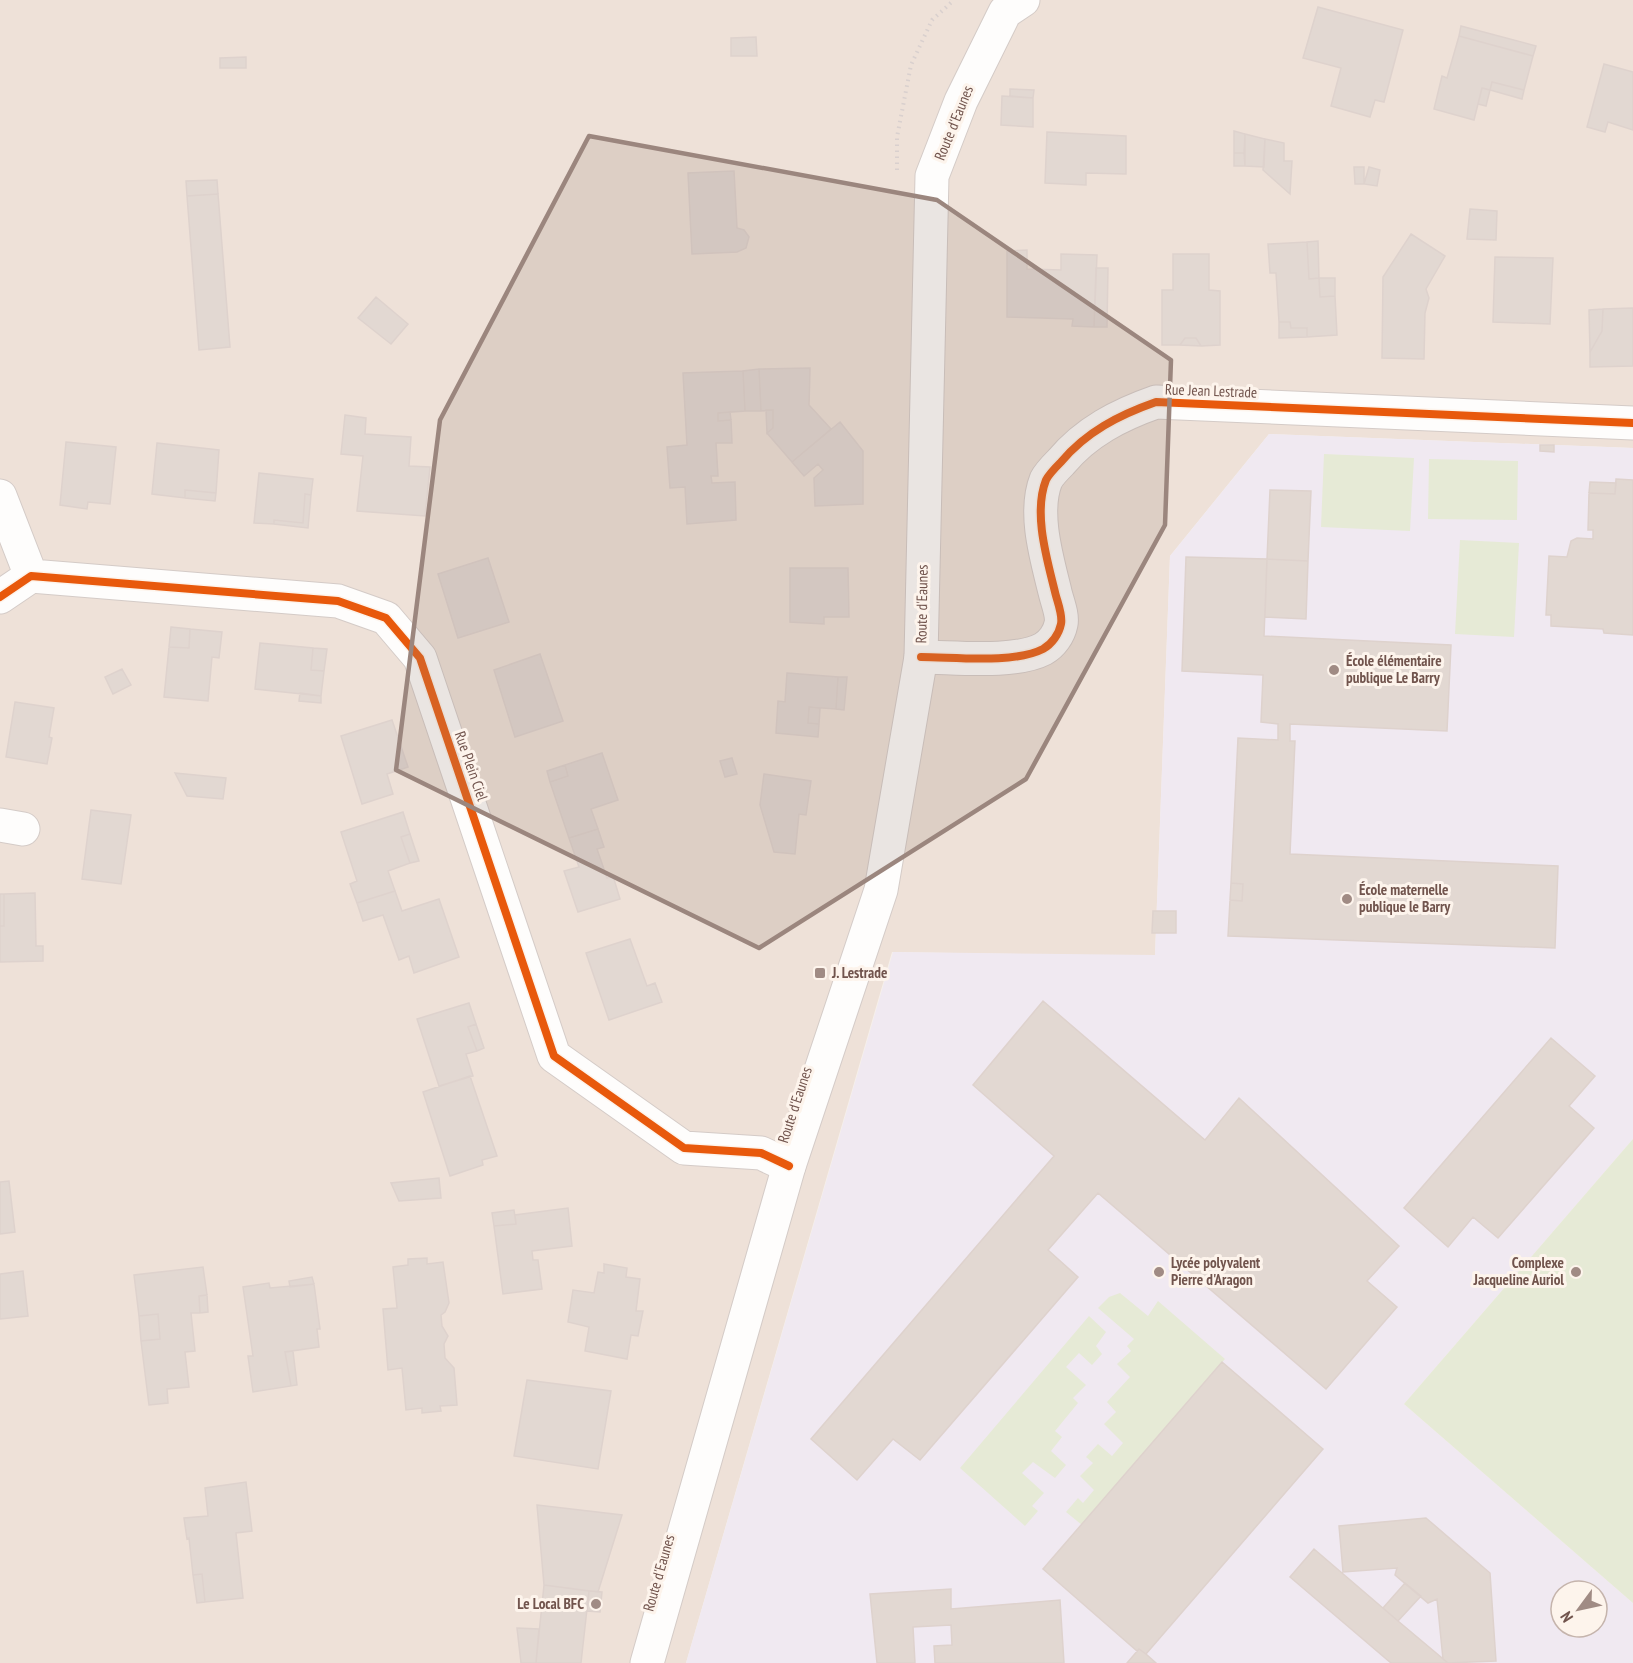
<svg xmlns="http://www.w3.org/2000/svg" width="1633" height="1663" viewBox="0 0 1633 1663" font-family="'PT Sans Narrow',sans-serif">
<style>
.residential{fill:#eee1d8}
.education{fill:#f0e9f1;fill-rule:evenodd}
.green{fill:#e6ead6}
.building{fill:#e2d8d2;stroke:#ded2cd;stroke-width:1.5}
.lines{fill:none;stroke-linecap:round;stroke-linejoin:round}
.street-casing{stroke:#d4cbc7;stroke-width:35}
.secondary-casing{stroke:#d4cbc7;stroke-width:35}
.path{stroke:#d9d0ce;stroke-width:4;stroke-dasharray:1.5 4.5;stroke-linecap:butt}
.street{stroke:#fefdfc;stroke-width:33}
.secondary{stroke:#fefdfc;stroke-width:33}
.cycleway-casing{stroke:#fdf4ec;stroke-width:11}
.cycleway{stroke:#e8590c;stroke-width:8}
.marked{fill:#9b867e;fill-opacity:0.2;stroke:#9b867e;stroke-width:4.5;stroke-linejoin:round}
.poi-dot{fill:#a08b84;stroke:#fdf4ec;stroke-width:2}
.labels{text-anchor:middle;stroke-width:6;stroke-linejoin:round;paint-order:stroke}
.street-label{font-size:15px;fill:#71544d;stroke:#fdf4ec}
.poi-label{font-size:15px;font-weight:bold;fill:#71544d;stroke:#fdf4ec;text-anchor:start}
</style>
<rect width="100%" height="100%" fill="#f6f0ea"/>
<!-- residential -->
<path class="residential" d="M 0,0 L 1633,0 L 1633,448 L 1269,434 L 1170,556 L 1155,956 L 892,952 L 686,1663 L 0,1663 Z"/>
<!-- education -->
<path class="education" d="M 1269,434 L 1633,448 L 1633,1139 L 1404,1404 L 1633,1603 L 1633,1663 L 686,1663 L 893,952 L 1155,955 L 1170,556 ZM 1561,1591 L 1597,1591 L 1597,1627 L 1561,1627 Z"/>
<!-- green -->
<path class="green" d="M 1324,454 L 1414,458 L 1410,531 L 1321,527 Z
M 1429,459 L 1518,461 L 1517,520 L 1428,519 Z
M 1460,540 L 1519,543 L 1514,637 L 1455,634 Z
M 1633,1139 L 1633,1603 L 1404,1404 Z
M 1120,1293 L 1148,1316 L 1158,1301 L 1225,1359 L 1082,1525 L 1066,1512 L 1078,1498 L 1083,1503 L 1094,1490 L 1080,1476 L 1093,1463 L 1086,1457 L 1098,1444 L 1112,1456 L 1123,1443 L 1104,1424 L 1116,1412 L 1107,1402 L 1130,1377 L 1117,1364 L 1131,1351 L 1127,1346 L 1134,1339 L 1098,1308 L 1109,1297 Z
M 1089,1316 L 1106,1332 L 1096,1346 L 1102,1354 L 1092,1365 L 1079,1353 L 1066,1367 L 1086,1385 L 1073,1398 L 1078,1403 L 1055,1431 L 1062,1437 L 1051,1451 L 1066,1465 L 1055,1478 L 1033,1462 L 1022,1473 L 1044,1493 L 1032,1506 L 1038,1511 L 1025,1526 L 960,1468 Z"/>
<!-- building -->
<path class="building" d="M 1318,7 L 1403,30 L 1384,102 L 1375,100 L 1370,117 L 1331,106 L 1341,68 L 1303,58 Z
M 1461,26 L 1536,46 L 1533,56 L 1459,36 Z
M 1459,36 L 1533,56 L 1524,90 L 1492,82 L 1490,90 L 1482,88 L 1474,120 L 1434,109 L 1442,76 L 1447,78 Z
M 756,37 L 757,56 L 731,56 L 731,38 Z
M 246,57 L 246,68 L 220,68 L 220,58 Z
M 1604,64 L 1633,72 L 1633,130 L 1608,122 L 1605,132 L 1587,127 Z
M 1492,82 L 1524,90 L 1522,99 L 1490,90 Z
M 1482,88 L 1490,90 L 1486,106 L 1478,104 Z
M 1010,89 L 1034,90 L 1033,98 L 1010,96 Z
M 1002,96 L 1033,98 L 1033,127 L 1001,125 Z
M 1234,131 L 1245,134 L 1244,153 L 1234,153 Z
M 1047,132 L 1126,136 L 1126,174 L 1086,173 L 1086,185 L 1045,183 Z
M 1245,134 L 1265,139 L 1264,167 L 1245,166 Z
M 1265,139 L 1284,143 L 1284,161 L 1292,161 L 1290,194 L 1263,170 Z
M 1234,153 L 1244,153 L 1245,166 L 1234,166 Z
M 1354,167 L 1364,167 L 1364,184 L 1355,184 Z
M 1369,167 L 1380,170 L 1377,186 L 1364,184 Z
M 734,171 L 737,228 L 744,230 L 749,237 L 746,248 L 737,252 L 692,254 L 688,173 Z
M 217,180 L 218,194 L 187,196 L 186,181 Z
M 218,194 L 230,347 L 199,350 L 187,196 Z
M 1470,209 L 1497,211 L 1496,240 L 1467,239 Z
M 1411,234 L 1445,256 L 1426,289 L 1429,298 L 1425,313 L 1424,359 L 1382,358 L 1383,277 Z
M 1318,241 L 1319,278 L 1309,279 L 1307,242 Z
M 1307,242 L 1309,279 L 1319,278 L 1320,297 L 1335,296 L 1337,335 L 1307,337 L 1307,328 L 1291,328 L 1290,322 L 1279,322 L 1276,273 L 1270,273 L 1268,244 Z
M 1027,250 L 1027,269 L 1061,270 L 1061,254 L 1097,255 L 1094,327 L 1072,326 L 1073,319 L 1007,317 L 1007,251 Z
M 1173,254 L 1209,254 L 1209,290 L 1220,291 L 1220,345 L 1201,346 L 1196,338 L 1185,338 L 1180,345 L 1162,345 L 1162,290 L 1173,290 Z
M 1495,257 L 1553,258 L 1550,324 L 1493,322 Z
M 1096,268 L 1108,268 L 1107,327 L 1094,327 Z
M 1319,278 L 1335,278 L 1335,296 L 1320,297 Z
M 376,297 L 408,324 L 391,344 L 358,318 Z
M 1633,308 L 1633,366 L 1590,367 L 1590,352 L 1602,331 L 1603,309 Z
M 1603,309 L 1602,331 L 1590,352 L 1589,310 Z
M 1279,322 L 1290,322 L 1291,328 L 1307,328 L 1307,337 L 1279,338 Z
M 1185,338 L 1196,338 L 1201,346 L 1180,345 Z
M 810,368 L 809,405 L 831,429 L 792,462 L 767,433 L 773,428 L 773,410 L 761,411 L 759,369 Z
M 759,369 L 761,411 L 745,411 L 743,371 Z
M 743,371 L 745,411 L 718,413 L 718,421 L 731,420 L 732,443 L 716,443 L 718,476 L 711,476 L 712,483 L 735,482 L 736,520 L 687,524 L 685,487 L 670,488 L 667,447 L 687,445 L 683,373 Z
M 766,410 L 773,410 L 773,428 L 767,433 Z
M 730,412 L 731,420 L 718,421 L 718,413 Z
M 345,415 L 366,418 L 365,434 L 411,437 L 409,466 L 430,467 L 425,516 L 357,511 L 363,456 L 341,454 Z
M 840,422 L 863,451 L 863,504 L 815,506 L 814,478 L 823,470 L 818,464 L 804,476 L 792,462 Z
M 66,442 L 116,447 L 110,504 L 88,502 L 87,509 L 60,505 Z
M 157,443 L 219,450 L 216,493 L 185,490 L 185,498 L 152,494 Z
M 1540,445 L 1554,445 L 1554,452 L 1540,451 Z
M 259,473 L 313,479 L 311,495 L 305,494 L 303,523 L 274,520 L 274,524 L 254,523 Z
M 1616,479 L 1633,480 L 1633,635 L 1604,633 L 1603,629 L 1551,626 L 1551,615 L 1546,615 L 1549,556 L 1567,557 L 1571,541 L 1577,538 L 1593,539 L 1593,530 L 1588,530 L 1589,493 L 1615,494 Z
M 1590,482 L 1616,483 L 1615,494 L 1589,493 Z
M 185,490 L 216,493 L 215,501 L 185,498 Z
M 1270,490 L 1311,491 L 1308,561 L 1267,559 Z
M 305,494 L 311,495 L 308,528 L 274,524 L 274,520 L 303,523 Z
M 1186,557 L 1267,559 L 1264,636 L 1451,645 L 1447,731 L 1290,724 L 1290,741 L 1295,741 L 1290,854 L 1558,866 L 1555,948 L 1228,936 L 1230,900 L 1242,901 L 1243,884 L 1231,883 L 1238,738 L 1278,740 L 1278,724 L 1261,722 L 1263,675 L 1182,671 Z
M 488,558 L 509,622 L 458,638 L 438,574 Z
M 1267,559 L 1308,561 L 1306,619 L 1265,617 Z
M 790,568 L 848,568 L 849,617 L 824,617 L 824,624 L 790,622 Z
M 171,627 L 190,629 L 189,648 L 169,647 Z
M 190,629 L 222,632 L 219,658 L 212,657 L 208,701 L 164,697 L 169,647 L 189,648 Z
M 260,643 L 313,648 L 311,670 L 324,671 L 321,696 L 255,689 Z
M 313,648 L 327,649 L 324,671 L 311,670 Z
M 540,654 L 563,721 L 515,737 L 494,670 Z
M 122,669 L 131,685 L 113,694 L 105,677 Z
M 787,673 L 838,677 L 836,709 L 809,707 L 808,723 L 819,724 L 818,737 L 776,733 L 778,701 L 785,702 Z
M 838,677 L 847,677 L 844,710 L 836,709 Z
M 300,693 L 321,696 L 321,703 L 299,701 Z
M 15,702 L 54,708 L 49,737 L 52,738 L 47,764 L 6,757 Z
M 809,707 L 820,708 L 819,724 L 808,723 Z
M 392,720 L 408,767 L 387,774 L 393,794 L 362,804 L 341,736 Z
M 602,753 L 618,800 L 591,809 L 598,829 L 569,838 L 550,782 L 568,776 L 565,765 Z
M 732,758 L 737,774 L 725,777 L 720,761 Z
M 565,765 L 568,776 L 550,782 L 547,771 Z
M 175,773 L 226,778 L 223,799 L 187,796 Z
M 764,774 L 811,781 L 806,815 L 799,814 L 795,854 L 774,852 L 760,805 Z
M 91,810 L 131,815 L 121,884 L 82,879 Z
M 403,812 L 410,834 L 401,837 L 410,863 L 388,871 L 395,891 L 357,903 L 350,884 L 357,881 L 341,832 Z
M 598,829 L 604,847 L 597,849 L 607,878 L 613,876 L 620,899 L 578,912 L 564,871 L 579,867 L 569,838 Z
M 410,834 L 419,861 L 410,863 L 401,837 Z
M 1231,883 L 1243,884 L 1242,901 L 1230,900 Z
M 395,891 L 402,911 L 439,899 L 459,957 L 414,973 L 409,956 L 399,960 L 383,915 L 363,921 L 357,903 Z
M 35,893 L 36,946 L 43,946 L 43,961 L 0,962 L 0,926 L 4,926 L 4,894 Z
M 0,894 L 4,894 L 4,926 L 0,926 Z
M 1153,911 L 1176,911 L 1176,933 L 1152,933 Z
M 630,939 L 647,986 L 655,983 L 662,1002 L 609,1020 L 586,953 Z
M 1043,1001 L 1205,1140 L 1239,1098 L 1399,1246 L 1367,1281 L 1397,1307 L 1326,1389 L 1098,1193 L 1048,1250 L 1078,1277 L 920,1460 L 893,1439 L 857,1480 L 811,1439 L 1054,1156 L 973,1085 Z
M 469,1003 L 476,1024 L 468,1027 L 477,1051 L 466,1054 L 473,1076 L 439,1086 L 417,1019 Z
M 476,1024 L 484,1048 L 477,1051 L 468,1027 Z
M 1551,1038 L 1595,1076 L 1569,1106 L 1594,1128 L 1498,1238 L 1473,1217 L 1448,1247 L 1404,1208 Z
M 470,1076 L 497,1156 L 482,1160 L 483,1165 L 450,1176 L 423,1092 Z
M 439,1178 L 441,1198 L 399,1201 L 391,1183 Z
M 9,1181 L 15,1232 L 0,1234 L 0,1182 Z
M 568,1208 L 572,1246 L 532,1251 L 533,1260 L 538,1260 L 542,1289 L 503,1294 L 494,1226 L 516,1224 L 515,1215 Z
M 514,1210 L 516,1224 L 494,1226 L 492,1213 Z
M 427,1258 L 427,1264 L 443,1262 L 449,1303 L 445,1312 L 441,1315 L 442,1326 L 448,1336 L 444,1344 L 445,1358 L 454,1368 L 457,1405 L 440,1406 L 441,1411 L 422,1413 L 422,1408 L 406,1410 L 402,1368 L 388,1370 L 383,1309 L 397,1308 L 393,1267 L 408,1265 L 408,1259 Z
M 604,1264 L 627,1268 L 626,1277 L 640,1279 L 636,1311 L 643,1311 L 638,1336 L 631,1335 L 627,1359 L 585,1351 L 589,1327 L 568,1322 L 573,1290 L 594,1293 L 598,1272 L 604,1273 Z
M 203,1267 L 207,1295 L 199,1296 L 200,1313 L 191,1313 L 195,1351 L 185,1352 L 189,1387 L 167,1389 L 168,1403 L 149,1405 L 141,1341 L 160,1339 L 158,1314 L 139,1316 L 134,1275 Z
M 23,1271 L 28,1316 L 0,1319 L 0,1274 Z
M 312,1277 L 314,1284 L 290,1287 L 289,1281 Z
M 269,1283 L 270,1288 L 314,1284 L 320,1329 L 317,1329 L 319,1347 L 285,1352 L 291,1386 L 253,1392 L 248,1356 L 253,1356 L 243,1287 Z
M 207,1295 L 208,1312 L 200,1313 L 199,1296 Z
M 158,1314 L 160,1339 L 141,1341 L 139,1316 Z
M 293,1351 L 297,1385 L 291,1386 L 285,1352 Z
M 1222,1362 L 1323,1449 L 1146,1654 L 1139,1649 L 1137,1651 L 1043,1569 Z
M 527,1380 L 611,1391 L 598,1469 L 514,1456 Z
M 246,1482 L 252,1531 L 236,1533 L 243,1598 L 205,1602 L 202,1574 L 193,1575 L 189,1538 L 187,1539 L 184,1518 L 208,1516 L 205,1488 Z
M 537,1505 L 622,1515 L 598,1592 L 544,1585 Z
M 1426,1518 L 1490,1573 L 1496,1661 L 1448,1663 L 1443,1659 L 1437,1599 L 1428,1603 L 1395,1575 L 1397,1568 L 1343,1572 L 1339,1526 Z
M 1314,1549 L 1398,1621 L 1448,1663 L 1391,1663 L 1290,1577 Z
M 202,1574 L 205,1602 L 197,1603 L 193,1575 Z
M 1405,1583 L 1421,1596 L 1398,1621 L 1383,1608 Z
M 544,1585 L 589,1591 L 581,1663 L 536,1663 Z
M 951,1589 L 951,1609 L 1060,1600 L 1064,1663 L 935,1663 L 934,1646 L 952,1645 L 951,1625 L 913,1627 L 915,1663 L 877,1663 L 870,1594 Z
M 589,1591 L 602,1592 L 600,1612 L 587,1611 Z
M 517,1628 L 539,1629 L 536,1663 L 521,1663 Z
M 1139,1649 L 1146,1654 L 1156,1663 L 1127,1663 Z"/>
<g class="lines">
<defs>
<path id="street" d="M 0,496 L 31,576
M 0,597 L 31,576 L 338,601 L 386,618 L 420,658 L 554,1056 L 684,1148 L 761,1153 L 789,1166
M 921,657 C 954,657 1014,664 1043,649 C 1052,644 1059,634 1061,624 C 1063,615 1057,601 1055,592 C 1047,559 1033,513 1046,480 C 1049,474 1056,467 1061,462 C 1086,432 1119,415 1156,402 L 1633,423
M 0,825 L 23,829"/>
<path id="secondary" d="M 647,1663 L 789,1166 L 881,890 L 921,657 L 932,176 L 961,101 L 1005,12 L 1023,0"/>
</defs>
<!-- street casing -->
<use href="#street" class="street-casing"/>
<!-- secondary casing -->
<use href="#secondary" class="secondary-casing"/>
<!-- path -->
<path class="path" d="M 897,170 L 897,137 L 911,65 L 932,20 L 954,0"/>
<!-- street -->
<use href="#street" class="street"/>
<!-- secondary -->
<use href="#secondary" class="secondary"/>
<defs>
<path id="cycleway" d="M 0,597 L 31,576 L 338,601 L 386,618 L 420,658 L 554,1056 L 684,1148 L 761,1153 L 789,1166
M 921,657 C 954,657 1014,664 1043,649 C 1052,644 1059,634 1061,624 C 1063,615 1057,601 1055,592 C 1047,559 1033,513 1046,480 C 1049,474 1056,467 1061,462 C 1086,432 1119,415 1156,402 L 1633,423"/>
</defs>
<!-- cycleway casing -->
<use href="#cycleway" class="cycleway-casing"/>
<!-- cycleway -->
<use href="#cycleway" class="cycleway"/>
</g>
<!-- marked area -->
<path class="marked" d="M 589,136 L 937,200 L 1171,360 L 1165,525 L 1026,779 L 759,948 L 396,770 L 440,420 Z"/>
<!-- markers -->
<g class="poi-dot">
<circle cx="1334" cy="670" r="6"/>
<circle cx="1347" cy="899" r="6"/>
<rect x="814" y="967" width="12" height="12" rx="3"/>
<circle cx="1159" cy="1272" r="6"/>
<circle cx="1576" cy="1272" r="6"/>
<circle cx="596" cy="1604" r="6"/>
</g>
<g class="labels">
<!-- street labels -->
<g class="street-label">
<text transform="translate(954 123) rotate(-68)" y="5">Route d'Eaunes</text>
<text transform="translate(1211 391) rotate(2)" y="5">Rue Jean Lestrade</text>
<text transform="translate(922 604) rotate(-89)" y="5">Route d'Eaunes</text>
<text transform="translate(471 766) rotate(71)" y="5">Rue Plein Ciel</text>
<text transform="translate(795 1105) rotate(-72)" y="5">Route d'Eaunes</text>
<text transform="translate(659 1573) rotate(-74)" y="5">Route d'Eaunes</text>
</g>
<!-- poi labels -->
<g class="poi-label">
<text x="1346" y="666">École élémentaire<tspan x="1346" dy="17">publique Le Barry</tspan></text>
<text x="1359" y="895">École maternelle<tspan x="1359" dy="17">publique le Barry</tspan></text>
<text x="832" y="978">J. Lestrade</text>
<text x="1171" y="1268">Lycée polyvalent<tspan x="1171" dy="17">Pierre d'Aragon</tspan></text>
<text x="1564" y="1268" text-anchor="end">Complexe<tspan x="1564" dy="17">Jacqueline Auriol</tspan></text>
<text x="584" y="1609" text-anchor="end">Le Local BFC</text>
</g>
</g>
<!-- north arrow -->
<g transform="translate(1579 1609) rotate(237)"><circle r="28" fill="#fdf4ec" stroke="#c5b4ac" stroke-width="1.5"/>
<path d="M0-4.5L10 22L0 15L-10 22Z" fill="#a08b84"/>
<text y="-9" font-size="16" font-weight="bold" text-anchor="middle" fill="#71544d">N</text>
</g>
</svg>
